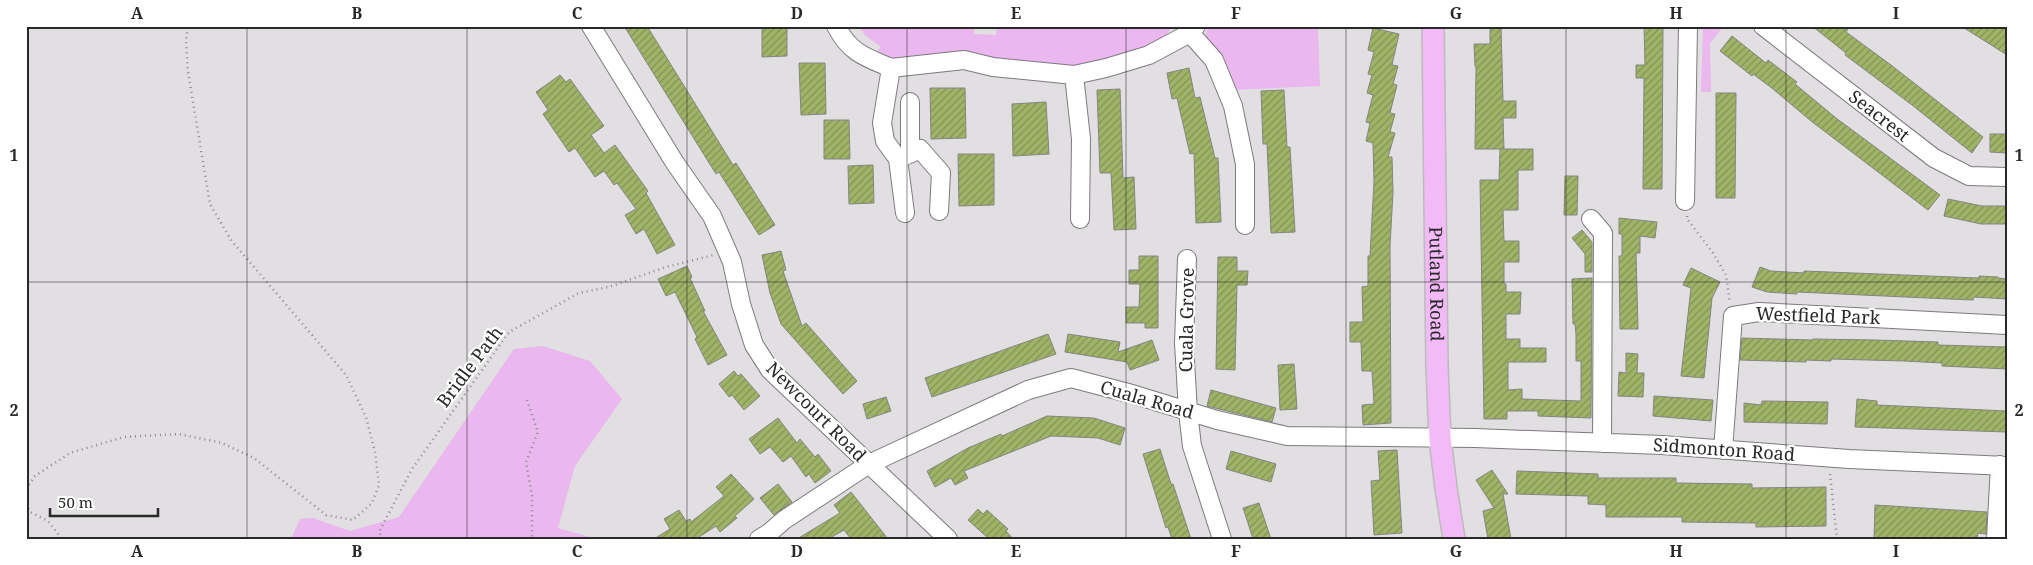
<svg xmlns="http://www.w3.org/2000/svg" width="2033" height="565" viewBox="0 0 2033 565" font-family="'Noto Serif',serif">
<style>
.grass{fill:#eab7ee}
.building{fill:url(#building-hatch);stroke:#838581}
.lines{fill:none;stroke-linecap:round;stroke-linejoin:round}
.minor-casing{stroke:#7d7a7d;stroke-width:20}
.major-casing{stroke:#bbb;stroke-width:24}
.path{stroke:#8c8a8c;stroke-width:2.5;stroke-dasharray:1 4;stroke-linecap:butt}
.minor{stroke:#fff;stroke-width:18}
.major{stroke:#f3baf8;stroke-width:21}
.grid{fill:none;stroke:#2a292a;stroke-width:1;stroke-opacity:0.55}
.labels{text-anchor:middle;stroke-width:4.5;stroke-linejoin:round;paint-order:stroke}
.street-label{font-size:18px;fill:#2a292a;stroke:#fff}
.neatline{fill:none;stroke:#2a292a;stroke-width:2}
.grid-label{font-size:16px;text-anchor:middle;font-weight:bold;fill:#2a292a}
</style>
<defs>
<pattern id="building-hatch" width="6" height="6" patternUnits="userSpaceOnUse" patternTransform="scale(1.25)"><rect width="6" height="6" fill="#a0b467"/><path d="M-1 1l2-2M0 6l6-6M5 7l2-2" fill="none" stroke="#839255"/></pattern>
</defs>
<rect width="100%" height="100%" fill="#e2dfe2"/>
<!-- grass -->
<path class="grass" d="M 858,26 L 974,26 L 974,34 L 996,35 L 997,26 L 1116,26 L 1150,28 L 1151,26 L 1173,26 L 1163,39 L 1137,53 L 1090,65 L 1036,66 L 967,55 L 886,59 L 874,55 L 881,47 L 866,36 Z
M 1209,26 L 1345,26 L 1318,28 L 1320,86 L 1233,90 L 1212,52 L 1205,36 Z
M 1703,26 L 1724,26 L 1710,43 L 1711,92 L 1701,92 Z
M 543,346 L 590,361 L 622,399 L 575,466 L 558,528 L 597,539 L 291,539 L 300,519 L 313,518 L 350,531 L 399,517 L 514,349 Z"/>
<!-- building -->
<path class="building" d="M 624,26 L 647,26 L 733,165 L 736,163 L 775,225 L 759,235 L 719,172 L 716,174 Z
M 762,26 L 787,26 L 787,56 L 762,57 Z
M 1490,26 L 1501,26 L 1503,101 L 1516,101 L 1516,118 L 1503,118 L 1504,149 L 1502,149 L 1533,149 L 1533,170 L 1518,170 L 1518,210 L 1503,210 L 1504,241 L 1519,241 L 1519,262 L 1504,262 L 1504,284 L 1506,284 L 1506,292 L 1521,292 L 1520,314 L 1506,314 L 1506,339 L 1520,339 L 1520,348 L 1546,348 L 1546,362 L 1508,362 L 1508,390 L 1522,389 L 1522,399 L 1581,401 L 1581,361 L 1576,361 L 1576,334 L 1575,324 L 1573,324 L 1572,279 L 1592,278 L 1591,418 L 1538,416 L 1538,411 L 1507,411 L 1507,419 L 1484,419 L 1480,180 L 1499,180 L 1500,149 L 1475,149 L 1476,66 L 1475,66 L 1474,44 L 1490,44 Z
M 1644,26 L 1663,26 L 1662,189 L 1643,189 L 1644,78 L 1636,78 L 1636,65 L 1645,65 Z
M 1812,26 L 1850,26 L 1846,32 L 1891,65 L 1983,137 L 1972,153 L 1912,105 L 1845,55 L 1846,53 Z
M 1961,26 L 2007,26 L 2007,55 Z
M 1373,28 L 1399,34 L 1392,65 L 1398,66 L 1393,84 L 1397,85 L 1390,113 L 1395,114 L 1390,132 L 1395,133 L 1388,157 L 1392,157 L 1393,192 L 1390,246 L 1391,423 L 1363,425 L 1362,405 L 1374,404 L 1372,371 L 1362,371 L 1361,342 L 1350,342 L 1350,322 L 1363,322 L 1362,287 L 1368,286 L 1368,256 L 1370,256 L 1374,181 L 1373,143 L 1366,141 L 1370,123 L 1366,122 L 1373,95 L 1367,93 L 1372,75 L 1368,74 L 1374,52 L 1368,50 Z
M 1732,36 L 1766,63 L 1768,60 L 1797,82 L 1795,84 L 1836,118 L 1940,195 L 1928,210 L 1811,121 L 1773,89 L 1753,74 L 1752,76 L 1720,51 Z
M 799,63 L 825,63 L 826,114 L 801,115 Z
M 1189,68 L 1195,98 L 1200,97 L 1215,158 L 1218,158 L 1221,222 L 1196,223 L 1194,153 L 1190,154 L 1177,98 L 1172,99 L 1167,73 Z
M 560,75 L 566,82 L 570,79 L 604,126 L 591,135 L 604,153 L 615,145 L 648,191 L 646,193 L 675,245 L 657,254 L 644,229 L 636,234 L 625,215 L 636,209 L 617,183 L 614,185 L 604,171 L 595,177 L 575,148 L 569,152 L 543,114 L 548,110 L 536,92 Z
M 930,88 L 965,88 L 966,138 L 931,139 Z
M 1120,89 L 1123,178 L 1134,177 L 1136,229 L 1114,230 L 1111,173 L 1100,173 L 1097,90 Z
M 1284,90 L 1287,147 L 1290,147 L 1295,232 L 1271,233 L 1267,144 L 1263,144 L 1261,91 Z
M 1716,93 L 1736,93 L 1735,198 L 1716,198 Z
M 1046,102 L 1049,154 L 1013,156 L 1012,104 Z
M 824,120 L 849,120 L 850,159 L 824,159 Z
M 1990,134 L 2007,134 L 2007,153 L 1990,152 Z
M 958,154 L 994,154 L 994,205 L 959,206 Z
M 873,165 L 874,203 L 849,204 L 848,166 Z
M 1565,176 L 1578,176 L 1577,215 L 1564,215 Z
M 1948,199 L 1982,206 L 2007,206 L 2007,224 L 1981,224 L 1944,216 Z
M 1619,218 L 1657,222 L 1655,238 L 1640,236 L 1640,253 L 1636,253 L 1638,329 L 1620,329 L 1619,256 L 1622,256 L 1622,234 L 1619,234 Z
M 1582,230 L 1592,242 L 1592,272 L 1585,272 L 1585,254 L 1572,238 Z
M 781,251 L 786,270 L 783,271 L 802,326 L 806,323 L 857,381 L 843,394 L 781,324 L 770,293 L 762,255 Z
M 1139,256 L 1158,256 L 1158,328 L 1145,328 L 1145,323 L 1126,323 L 1126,307 L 1139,307 L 1140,284 L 1129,284 L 1129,270 L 1139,270 Z
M 1218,257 L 1237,257 L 1237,271 L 1248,271 L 1247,285 L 1237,285 L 1235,370 L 1216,369 Z
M 687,266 L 692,277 L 690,278 L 705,311 L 703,311 L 727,355 L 708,365 L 695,339 L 697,337 L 675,292 L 666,296 L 658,279 Z
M 1760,267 L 1771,271 L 1804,273 L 1804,271 L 1979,278 L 1979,276 L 1998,277 L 1998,278 L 2007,279 L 2007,299 L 1974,297 L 1973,300 L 1949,299 L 1797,292 L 1797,294 L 1767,292 L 1752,287 Z
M 1691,268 L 1720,282 L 1712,298 L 1704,378 L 1681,376 L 1691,288 L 1683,285 Z
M 1048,334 L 1056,354 L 932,397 L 925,378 Z
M 1068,334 L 1120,342 L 1118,352 L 1152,340 L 1159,360 L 1130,370 L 1127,362 L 1065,352 Z
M 1742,338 L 1813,340 L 1813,339 L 1875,340 L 1938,342 L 1938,345 L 2007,347 L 2007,369 L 1942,366 L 1942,363 L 1904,361 L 1831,359 L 1831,361 L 1806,360 L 1806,362 L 1740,360 Z
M 1626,353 L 1638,354 L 1637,373 L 1644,373 L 1643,397 L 1618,396 L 1619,372 L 1626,373 Z
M 1294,364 L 1297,409 L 1280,410 L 1278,365 Z
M 734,371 L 738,376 L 741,374 L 760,396 L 744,410 L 732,395 L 729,397 L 719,384 Z
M 1211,390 L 1276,408 L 1272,422 L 1207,406 Z
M 1654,396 L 1713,400 L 1711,421 L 1653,416 Z
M 886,397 L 891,411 L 867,419 L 863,404 Z
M 1857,399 L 1877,401 L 1877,405 L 2007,411 L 2007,432 L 1855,427 Z
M 1762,401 L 1828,402 L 1827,424 L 1744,422 L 1744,403 L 1761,405 Z
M 1047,416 L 1094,418 L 1125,428 L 1120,445 L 1098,438 L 1051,436 L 964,471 L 968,478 L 955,485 L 951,478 L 935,487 L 927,471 L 968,448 L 1001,434 L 1002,436 Z
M 778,418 L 797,443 L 800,439 L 815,457 L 818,454 L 831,471 L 815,483 L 809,474 L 806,477 L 791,456 L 783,462 L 770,447 L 760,454 L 749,439 Z
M 1160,449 L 1171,484 L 1173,484 L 1191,539 L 1172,539 L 1168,527 L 1166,528 L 1143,454 Z
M 1397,450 L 1402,533 L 1374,535 L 1371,481 L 1380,480 L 1378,451 Z
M 1231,451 L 1276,464 L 1271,482 L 1226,469 Z
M 1492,470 L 1508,494 L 1503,494 L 1511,539 L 1488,539 L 1483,511 L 1494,508 L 1476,480 Z
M 1517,471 L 1598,474 L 1598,478 L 1676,478 L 1676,483 L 1752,484 L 1752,488 L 1826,487 L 1826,526 L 1756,527 L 1756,523 L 1682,522 L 1682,517 L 1606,517 L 1606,505 L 1588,504 L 1588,496 L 1516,494 Z
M 731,474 L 754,499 L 735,516 L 737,518 L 720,532 L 716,526 L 696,539 L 654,539 L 670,529 L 664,519 L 679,510 L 686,521 L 690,519 L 691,522 L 724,496 L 716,487 Z
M 778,484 L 792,502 L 774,515 L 760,498 Z
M 851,492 L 888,539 L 851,539 L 844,530 L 828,539 L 797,539 L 840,513 L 834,505 Z
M 1259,503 L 1271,539 L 1253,539 L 1248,523 L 1243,508 Z
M 1875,505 L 1987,512 L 1986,534 L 1978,533 L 1977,539 L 1874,539 Z
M 978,509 L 983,514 L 987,510 L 1008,529 L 1006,531 L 1013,539 L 989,539 L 968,520 Z"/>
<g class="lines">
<defs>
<path id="minor" d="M 591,26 L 675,163 L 712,216 L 732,262 L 741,304 L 754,345 L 770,370 L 948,539
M 836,26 C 850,53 865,57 891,68
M 1763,26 L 1934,158 L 1969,176 L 2007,177
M 1190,33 L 1214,60 L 1233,106 L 1245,164 L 1245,225
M 1074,75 L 1081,139 L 1080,219
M 910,102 L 910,154
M 898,159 L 905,213
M 1685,201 L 1688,26
M 939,211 L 941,173 L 920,149 L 898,159 L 885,141 L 882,123 L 891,68 L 964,60 L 993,67 L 1074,75 L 1106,68 L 1149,55 L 1190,33 L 1196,26
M 1591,219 L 1603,233 L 1602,443
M 1187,259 L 1184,343 L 1188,412 L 1192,446 L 1222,539
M 1723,450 L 1733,316 L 1759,312 L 2007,325
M 759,539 L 769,533 L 784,520 L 869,464 L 1028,390 L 1071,378 L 1132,394 L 1217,420 L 1287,436 L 1475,438 L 1662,445 L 1849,459 L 2007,466
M 1996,539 L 2000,465"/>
<g id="major">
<path id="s1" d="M 1433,26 L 1437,366 L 1440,438 L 1446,488 L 1454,539"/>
</g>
</defs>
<!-- minor casing -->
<use href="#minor" class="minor-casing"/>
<!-- major casing -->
<use href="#major" class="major-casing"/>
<!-- path -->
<path class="path" d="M 1687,216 L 1687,219 L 1713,253 L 1726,275 L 1730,303
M 527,400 L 538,432 L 526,462 L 532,496 L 532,539
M 1830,474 L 1837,539
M 26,489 L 35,476 L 70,453 L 124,437 L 179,434 L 222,443 L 254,458 L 326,515 L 353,520 L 372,503 L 379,485 L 375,452 L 366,417 L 346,375 L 231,240 L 210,204 L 188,72 L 186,41 L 188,26
M 26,504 L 30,512 L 48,521 L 62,539
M 383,539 L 379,532 L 412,469 L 509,332 L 579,293 L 609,287 L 666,267 L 714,255"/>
<!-- minor -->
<use href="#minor" class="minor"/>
<!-- major -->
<use href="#major" class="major"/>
</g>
<!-- grid -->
<path class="grid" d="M 247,26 L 247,539M 467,26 L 467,539M 687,26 L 687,539M 907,26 L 907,539M 1126,26 L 1126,539M 1346,26 L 1346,539M 1566,26 L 1566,539M 1786,26 L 1786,539M 26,282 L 2007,282"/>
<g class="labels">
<!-- street labels -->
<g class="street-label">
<text transform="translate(1879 116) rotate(38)" y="6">Seacrest</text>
<text dy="6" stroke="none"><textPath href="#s1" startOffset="258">Putland Road</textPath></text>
<text transform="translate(1818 316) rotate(2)" y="6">Westfield Park</text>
<text transform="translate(1187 320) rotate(-89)" y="6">Cuala Grove</text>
<text transform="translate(470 367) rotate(-53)" y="6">Bridle Path</text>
<text transform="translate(1147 400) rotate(16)" y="6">Cuala Road</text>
<text transform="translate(816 412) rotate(45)" y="6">Newcourt Road</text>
<text transform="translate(1724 450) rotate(4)" y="6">Sidmonton Road</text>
</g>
</g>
<!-- border -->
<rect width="2033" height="565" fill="none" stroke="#ffffff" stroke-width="55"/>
<!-- scale -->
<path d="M50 508v8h108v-8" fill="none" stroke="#2a292a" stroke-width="2.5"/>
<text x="58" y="508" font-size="15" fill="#2a292a" stroke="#ffffff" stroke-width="4" paint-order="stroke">50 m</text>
<rect x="28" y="28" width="1978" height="510" class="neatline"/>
<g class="grid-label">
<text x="137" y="19">A</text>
<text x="357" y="19">B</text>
<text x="577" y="19">C</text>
<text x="797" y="19">D</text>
<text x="1016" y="19">E</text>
<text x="1236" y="19">F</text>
<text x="1456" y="19">G</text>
<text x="1676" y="19">H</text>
<text x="1896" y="19">I</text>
<text x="14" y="161">1</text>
<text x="2019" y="161">1</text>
<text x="14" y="416">2</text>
<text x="2019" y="416">2</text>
<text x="137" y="557">A</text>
<text x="357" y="557">B</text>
<text x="577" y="557">C</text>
<text x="797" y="557">D</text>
<text x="1016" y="557">E</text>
<text x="1236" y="557">F</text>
<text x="1456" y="557">G</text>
<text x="1676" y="557">H</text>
<text x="1896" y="557">I</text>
</g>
</svg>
